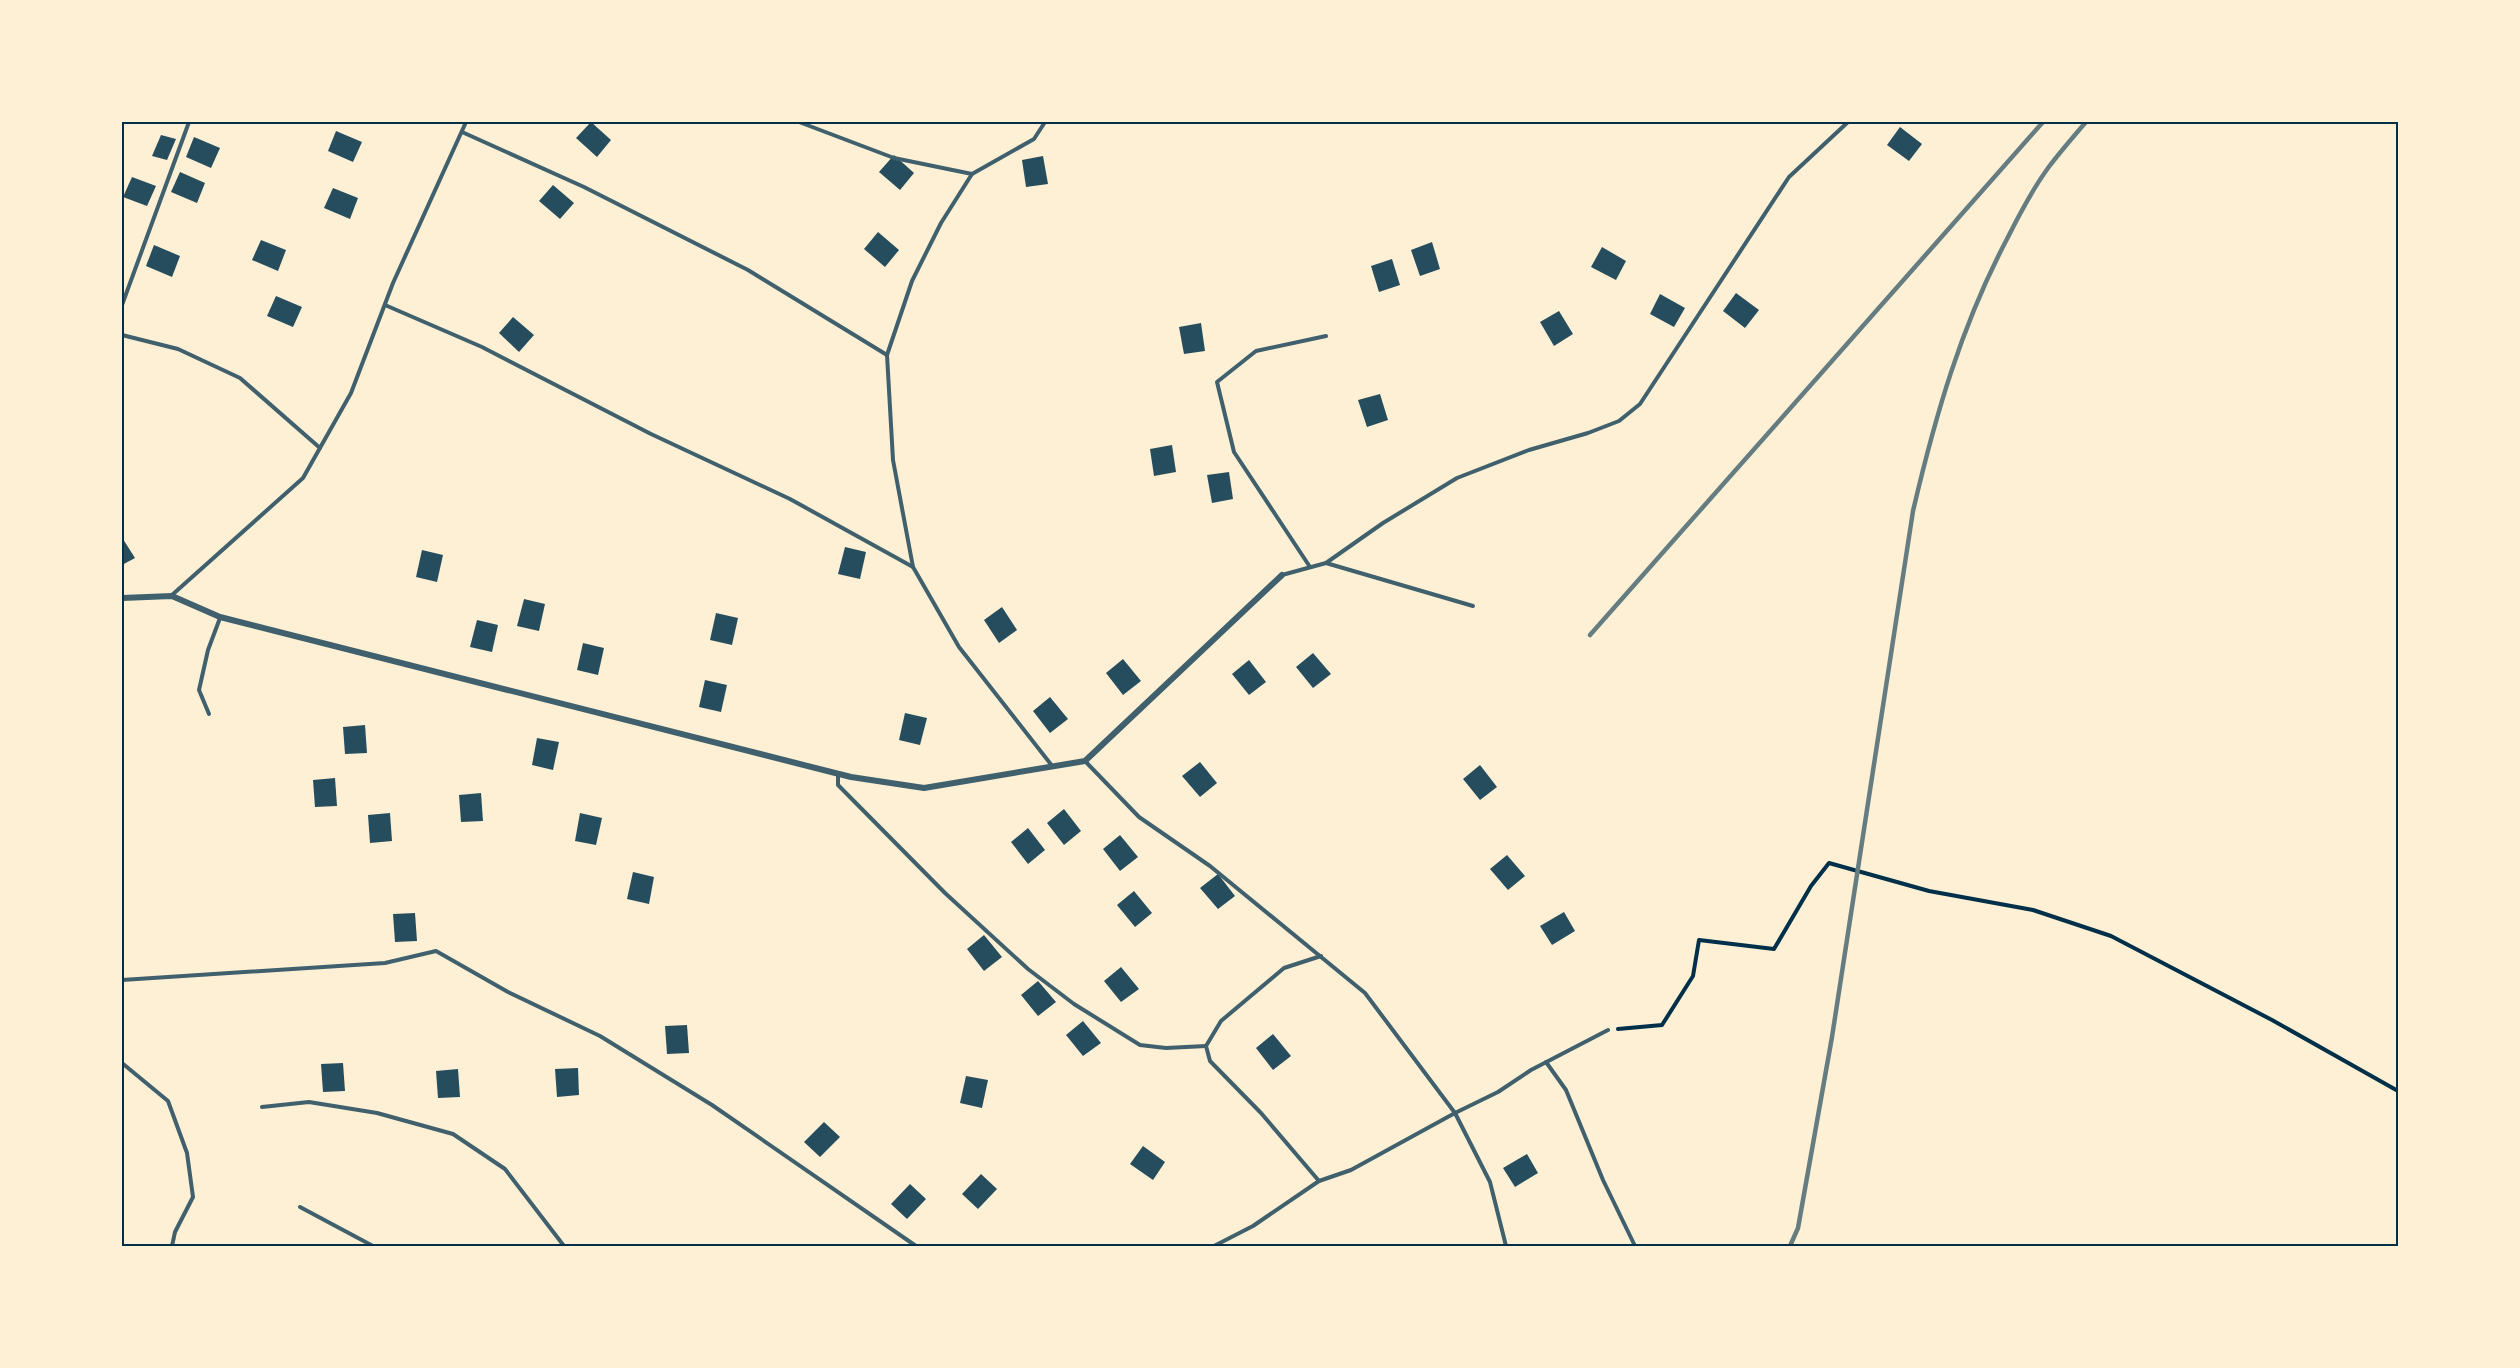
<svg xmlns="http://www.w3.org/2000/svg" width="2520" height="1368" font-family="'Roboto Condensed',sans-serif">
<rect width="100%" height="100%" fill="#fdf0d5"/>
<g fill="#264d5e">
<polygon points="591,122 611,140 597,157 576,138"/>
<polygon points="1900,127 1922,144 1909,161 1887,145"/>
<polygon points="336,131 362,142 353,162 328,151"/>
<polygon points="161,135 176,139 167,160 152,156"/>
<polygon points="194,137 220,148 211,168 186,157"/>
<polygon points="894,155 914,173 900,190 879,172"/>
<polygon points="1043,156 1048,184 1026,187 1022,160"/>
<polygon points="180,172 205,183 197,203 171,192"/>
<polygon points="132,177 156,186 147,206 123,197"/>
<polygon points="553,185 574,203 560,219 539,201"/>
<polygon points="333,188 358,198 350,219 324,208"/>
<polygon points="878,232 899,250 885,267 864,249"/>
<polygon points="261,240 286,250 278,271 252,260"/>
<polygon points="1432,242 1440,269 1420,276 1411,250"/>
<polygon points="154,245 180,256 172,277 146,266"/>
<polygon points="1602,247 1626,261 1616,280 1591,267"/>
<polygon points="1392,259 1400,285 1379,292 1371,266"/>
<polygon points="1736,293 1759,310 1745,328 1723,311"/>
<polygon points="1660,294 1685,308 1674,327 1650,314"/>
<polygon points="276,296 302,307 293,327 267,316"/>
<polygon points="1559,311 1573,334 1554,346 1540,322"/>
<polygon points="513,317 534,335 519,352 499,333"/>
<polygon points="1201,323 1205,351 1184,354 1179,327"/>
<polygon points="1380,394 1388,420 1367,427 1358,400"/>
<polygon points="1172,445 1176,472 1154,476 1150,449"/>
<polygon points="1229,472 1233,499 1212,503 1207,475"/>
<polygon points="123,539 135,558 122,565 122,540"/>
<polygon points="845,547 866,552 860,579 838,574"/>
<polygon points="422,550 443,555 437,582 416,577"/>
<polygon points="524,599 545,604 539,631 517,626"/>
<polygon points="1002,607 1017,630 999,643 984,620"/>
<polygon points="716,613 738,618 732,645 710,640"/>
<polygon points="477,620 498,625 492,652 470,647"/>
<polygon points="583,643 604,648 598,675 577,670"/>
<polygon points="1313,653 1331,674 1313,688 1296,667"/>
<polygon points="1123,659 1141,681 1123,695 1106,673"/>
<polygon points="1249,660 1266,682 1249,695 1232,674"/>
<polygon points="705,680 727,685 721,712 699,707"/>
<polygon points="1050,697 1068,719 1050,733 1033,711"/>
<polygon points="905,713 927,718 920,745 899,740"/>
<polygon points="365,725 367,753 345,754 343,727"/>
<polygon points="537,738 559,742 553,770 532,765"/>
<polygon points="1200,762 1217,783 1200,797 1182,776"/>
<polygon points="1480,765 1497,787 1480,800 1463,779"/>
<polygon points="335,778 337,806 315,807 313,780"/>
<polygon points="481,793 483,821 461,822 459,795"/>
<polygon points="1064,809 1081,831 1064,845 1047,823"/>
<polygon points="390,813 392,841 370,843 368,815"/>
<polygon points="580,813 602,818 596,845 575,841"/>
<polygon points="1028,828 1045,850 1028,864 1011,842"/>
<polygon points="1120,835 1138,857 1120,871 1103,849"/>
<polygon points="1507,855 1525,876 1508,890 1490,869"/>
<polygon points="633,872 654,877 649,904 627,899"/>
<polygon points="1218,874 1235,896 1218,909 1200,888"/>
<polygon points="1134,891 1152,913 1135,927 1117,905"/>
<polygon points="1564,912 1575,931 1552,945 1540,926"/>
<polygon points="415,913 417,941 395,942 393,914"/>
<polygon points="984,935 1002,957 984,971 967,949"/>
<polygon points="1121,967 1139,989 1121,1002 1104,981"/>
<polygon points="1038,981 1056,1002 1038,1016 1021,995"/>
<polygon points="1083,1021 1101,1043 1083,1056 1066,1035"/>
<polygon points="687,1025 689,1053 667,1054 665,1026"/>
<polygon points="1273,1034 1291,1056 1273,1070 1256,1048"/>
<polygon points="343,1063 345,1091 323,1092 321,1064"/>
<polygon points="578,1068 579,1095 557,1097 555,1069"/>
<polygon points="458,1069 460,1097 438,1098 436,1071"/>
<polygon points="966,1076 988,1080 982,1108 960,1103"/>
<polygon points="824,1122 840,1137 820,1157 804,1142"/>
<polygon points="1143,1146 1165,1162 1153,1180 1130,1164"/>
<polygon points="1527,1154 1538,1173 1515,1187 1503,1168"/>
<polygon points="981,1174 997,1189 978,1209 962,1194"/>
<polygon points="910,1184 926,1199 907,1219 891,1204"/>
</g>
<g fill="none" stroke-linecap="round" stroke-linejoin="round">
<polyline stroke="#003049" stroke-width="4" points="1618,1029 1662,1025 1693,976 1699,940 1774,949 1811,886 1829,863 1929,891 2033,910 2111,936 2272,1020 2398,1091"/>
<g stroke="#3f606c" stroke-width="4">
<polyline points="799,122 894,158 972,174 1034,139 1045,122"/>
<polyline points="462,132 584,187 748,270 887,355"/>
<polyline points="972,174 941,223 912,281 887,355 893,460 913,567 959,647 1053,767"/>
<polyline points="122,305 189,122"/>
<polyline points="385,305 482,347 651,434 790,499 913,567"/>
<polyline points="122,335 178,349 240,378 320,448"/>
<polyline points="1326,563 1383,523 1457,478 1529,450 1588,433 1619,421 1640,404 1789,177 1848,122"/>
<polyline points="1310,567 1234,452 1217,382 1256,351 1326,336"/>
<polyline points="1282,575 1326,563 1473,606"/>
<polyline points="172,595 303,478 351,393 393,283 466,122"/>
<polyline points="209,714 199,690 208,650 220,618"/>
<polyline points="1085,761 1139,817 1210,866 1365,993 1455,1113 1490,1182 1506,1246"/>
<polyline points="838,774 838,785 945,893 1028,969 1074,1004 1140,1045 1166,1048 1206,1046"/>
<polyline points="122,980 385,963 436,951 508,992 600,1036 712,1105 916,1246"/>
<polyline points="1546,1062 1566,1090 1603,1180 1635,1246"/>
<polyline points="122,1063 168,1101 187,1153 193,1197 175,1232 172,1246"/>
<polyline points="262,1107 309,1102 377,1113 453,1134 505,1169 564,1246"/>
<polyline points="1319,1181 1351,1170 1455,1113 1498,1092 1531,1070 1608,1030"/>
<polyline points="300,1207 373,1246"/>
<polyline points="1214,1246 1253,1226 1319,1181 1261,1113 1210,1061 1206,1046 1221,1021 1284,968 1321,956"/>
</g>
<polyline stroke="#3f606c" stroke-width="6" points="122,598 172,596 220,617 851,777 924,788 1085,761 1282,575"/>
<g stroke="#657d81" stroke-width="4.5">
<polyline points="1590,635 2043,122"/>
<path d="M 1790,1246 L 1798,1228 L 1832,1037 L 1913,511 C 1935,417 1961,326 2007,239 C 2019,215 2032,190 2048,168 C 2060,152 2073,137 2086,122"/>
</g>
</g>
<rect width="2520" height="1368" fill="none" stroke="#fdf0d5" stroke-width="246"/>
<rect x="123" y="123" width="2274" height="1122" fill="none" stroke="#003049" stroke-width="2"/>
</svg>
